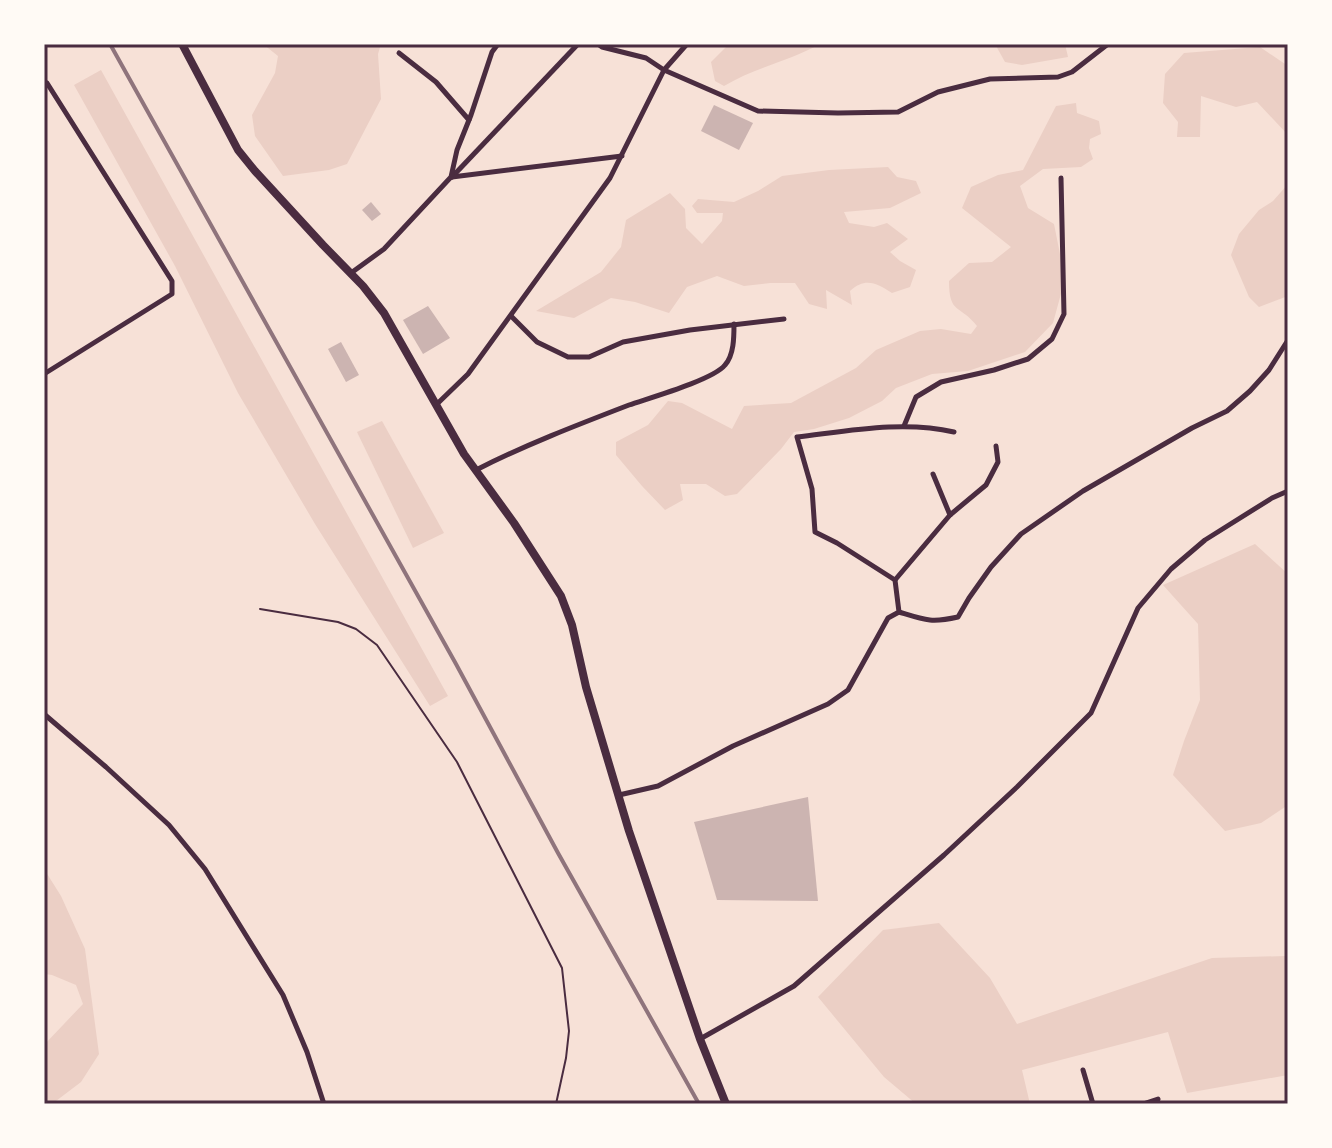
<svg xmlns="http://www.w3.org/2000/svg" width="1332" height="1148" font-family="'Work Sans',sans-serif">
<rect width="100%" height="100%" fill="#f7e1d7"/>
<g fill="#ebcfc5">
<polygon points="263,44 381,44 378,54 381,99 347,164 329,170 283,176 255,136 252,115 275,73 278,56"/>
<path d="M 729,44 L 820,44 C 789,61 754,68 724,86 L 715,81 L 711,62 Z"/>
<polygon points="995,44 1065,44 1068,57 1022,65 1005,62"/>
<polygon points="1260,47 1288,66 1288,135 1257,102 1236,107 1201,96 1200,137 1177,137 1178,122 1163,103 1165,74 1184,53"/>
<polygon points="101,70 448,696 430,706 315,524 238,393 175,266 74,85"/>
<path d="M 1076,103 L 1077,113 L 1099,121 L 1101,134 L 1090,139 L 1089,148 L 1093,159 L 1081,167 L 1043,169 L 1020,186 L 1028,208 L 1054,224 L 1065,279 L 1053,323 L 1025,352 L 968,371 L 932,374 L 896,388 L 882,401 L 849,418 L 814,429 L 794,432 L 781,449 L 737,494 L 725,496 L 706,484 L 680,484 L 683,500 L 665,510 L 642,486 L 616,455 L 616,442 L 648,425 L 668,401 L 682,403 L 732,429 L 744,406 L 791,403 L 856,368 L 876,350 L 920,331 L 941,329 L 971,334 L 977,326 C 960,304 949,315 949,281 L 969,263 L 992,262 L 1011,247 L 962,208 L 971,187 L 998,175 L 1023,170 L 1056,106 Z"/>
<path d="M 888,167 L 897,177 L 916,181 L 921,193 L 890,208 L 844,212 L 849,223 L 874,227 L 887,223 L 908,239 L 890,252 L 900,261 L 916,270 L 910,287 L 892,293 C 877,283 865,277 850,291 L 852,305 L 826,290 L 827,309 L 809,304 L 795,283 L 770,283 L 744,286 L 717,276 L 687,287 L 669,313 L 635,302 L 611,298 L 574,318 L 536,311 L 601,272 L 621,247 L 626,220 L 670,193 L 685,209 L 686,228 L 702,244 L 722,221 L 723,213 L 697,213 L 692,206 L 698,199 L 734,202 L 758,191 L 782,176 L 829,170 Z"/>
<polygon points="1288,184 1288,296 1259,307 1249,297 1231,255 1239,234 1259,210 1273,201"/>
<polygon points="382,421 444,533 413,548 357,432"/>
<polygon points="1255,544 1288,574 1288,805 1261,823 1225,831 1173,775 1184,741 1200,700 1198,624 1163,585"/>
<polygon points="44,869 61,896 85,949 99,1054 81,1082 52,1104 44,1104 44,1045 83,1004 76,985 52,975 44,974"/>
<polygon points="939,923 990,978 1017,1024 1212,958 1285,956 1288,951 1288,1075 1187,1093 1168,1032 1022,1070 1030,1104 916,1104 884,1077 818,997 883,930"/>
</g>
<g fill="#ccb4b1">
<polygon points="714,105 753,123 739,150 701,131"/>
<polygon points="371,202 381,214 372,221 362,210"/>
<polygon points="428,306 450,338 423,354 403,320"/>
<polygon points="341,342 359,375 346,382 328,349"/>
<polygon points="808,797 818,901 717,900 694,822"/>
</g>
<g fill="none" stroke-linecap="round" stroke-linejoin="round">
<polyline stroke="#4a2c40" stroke-width="2" points="260,609 338,622 356,629 377,645 457,762 562,968 569,1031 566,1058 556,1104"/>
<g stroke="#4a2c40" stroke-width="5">
<polyline points="598,44 602,47 646,58 664,70 687,44"/>
<polyline points="399,53 436,82 469,120"/>
<polyline points="44,87 47,83 172,281 172,294 44,374"/>
<polyline points="452,177 578,44"/>
<polyline points="452,177 622,156"/>
<polyline points="351,273 384,249 451,177 457,150 471,115 492,52 498,44"/>
<polyline points="511,316 537,342 568,357 589,357 623,342 690,330 784,319"/>
<polyline points="437,404 468,374 610,178 664,70 758,111 838,113 898,112 938,92 990,79 1058,77 1072,72 1108,44"/>
<polyline points="904,426 916,397 941,382 994,370 1028,359 1052,339 1064,314 1061,178"/>
<path d="M 476,470 C 525,445 577,425 629,405 C 649,398 713,380 725,365 C 734,355 734,337 734,324"/>
<polyline points="933,474 950,515"/>
<polyline points="895,580 950,515 986,485 998,462 996,446"/>
<path d="M 899,612 C 925,620 931,623 958,617 L 969,598 L 991,567 L 1021,534 L 1083,491 L 1192,428 L 1227,411 L 1250,391 L 1269,370 L 1288,340"/>
<polyline points="44,665 44,670"/>
<polyline points="44,714 106,767 169,825 205,869 283,995 307,1052 324,1104"/>
<path d="M 619,795 L 658,786 L 733,746 L 828,704 L 848,690 L 888,618 L 899,612 L 895,580 L 837,543 L 815,532 L 812,489 L 797,437 C 848,431 903,420 954,432"/>
<polyline points="700,1039 794,986 944,855 1017,787 1091,713 1138,608 1171,569 1205,540 1272,498 1288,491"/>
<polyline points="1083,1070 1093,1104"/>
<polyline points="1143,1104 1158,1099"/>
</g>
<polyline stroke="#4a2c40" stroke-width="8" points="182,44 238,150 255,171 323,245 363,286 384,313 464,454 514,523 561,596 572,625 586,687 629,831 700,1039 726,1104"/>
<polyline stroke="#8f747c" stroke-width="4" points="110,44 456,664 558,853 699,1104"/>
</g>
<rect width="1332" height="1148" fill="none" stroke="#fffaf5" stroke-width="92"/>
<rect x="46" y="46" width="1240" height="1056" fill="none" stroke="#4a2c40" stroke-width="3"/>
</svg>
